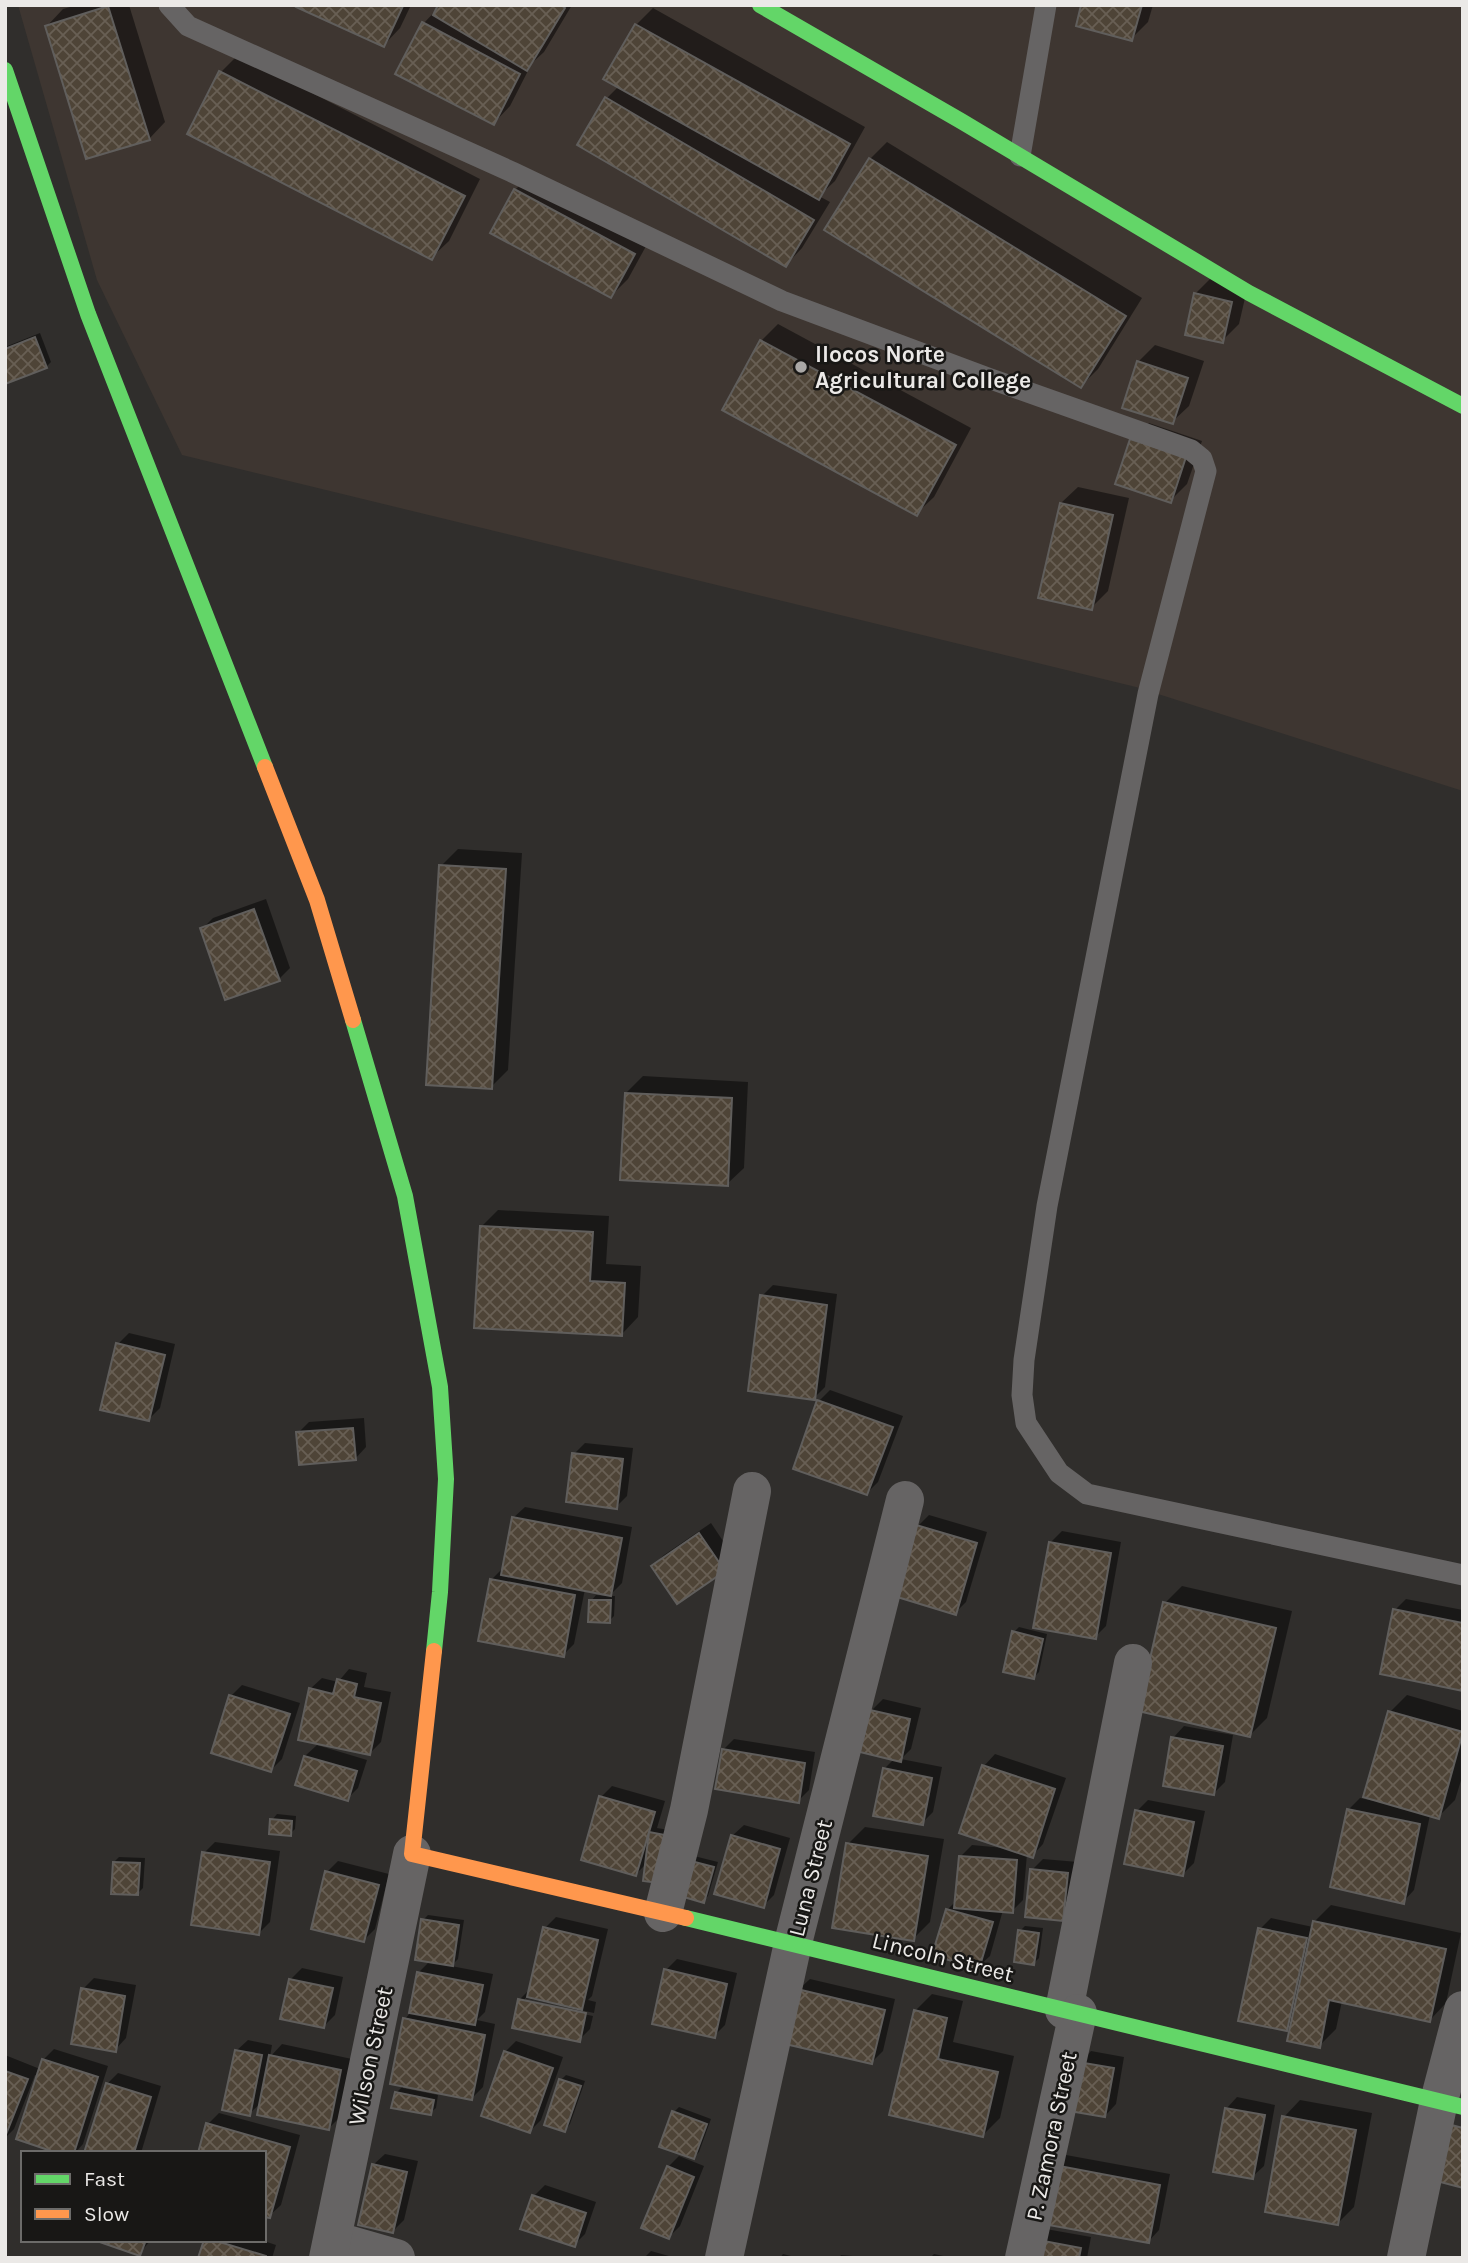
<svg xmlns="http://www.w3.org/2000/svg" width="1468" height="2263" font-family="Karla,sans-serif">
<defs>
<pattern id="building-cross-hatch" width="8" height="8" patternUnits="userSpaceOnUse" patternTransform="scale(1.75)"><rect width="8" height="8" fill="#4e4437"/><path d="M0 0l8 8M0 8l8-8" fill="none" stroke="#685f54"/></pattern>
</defs>
<rect width="100%" height="100%" fill="#302e2c"/>
<polygon fill="#3e3631" points="18,5 1463,5 1463,791 1136,687 182,455 97,280"/>
<g fill="#0007">
<polygon points="77,5 129,5 165,122 149,139 47,26 63,9"/>
<polygon points="299,5 411,5 400,28 384,45"/>
<polygon points="441,5 572,5 544,52 532,63 510,106 494,123 423,24"/>
<polygon points="1083,5 1153,5 1148,22 1131,39"/>
<polygon points="653,8 865,127 835,181 819,196 830,202 802,248 786,265 606,99 619,86 636,25"/>
<polygon points="238,55 480,179 449,241 432,257 221,72"/>
<polygon points="887,142 1142,298 1098,369 1081,386 826,229 870,159"/>
<polygon points="532,173 651,237 628,279 611,296 515,190"/>
<polygon points="1212,277 1248,285 1239,324 1222,341 1195,294"/>
<polygon points="778,324 971,428 934,497 917,513 761,341"/>
<polygon points="40,333 51,362 46,367 5,383 5,347"/>
<polygon points="1155,345 1204,361 1189,406 1172,422 1138,362"/>
<polygon points="1149,423 1202,441 1187,484 1170,501 1132,440"/>
<polygon points="1078,487 1129,498 1108,591 1091,608 1061,503"/>
<polygon points="458,849 522,853 508,1070 491,1087 441,866"/>
<polygon points="266,899 290,968 279,979 202,929 213,918"/>
<polygon points="643,1076 748,1082 744,1168 727,1184 626,1093"/>
<polygon points="498,1210 609,1216 606,1264 641,1266 638,1317 622,1334 481,1227"/>
<polygon points="773,1285 837,1294 825,1387 814,1398 762,1296"/>
<polygon points="129,1333 175,1344 160,1408 148,1420 118,1344"/>
<polygon points="830,1390 903,1416 878,1482 867,1493 819,1401"/>
<polygon points="364,1418 366,1447 355,1459 298,1433 309,1422"/>
<polygon points="585,1443 633,1448 627,1496 616,1507 574,1454"/>
<polygon points="525,1507 632,1527 622,1583 609,1596 615,1596 614,1616 609,1621 591,1601 596,1595 608,1596 608,1594 585,1589 574,1644 563,1655 491,1580 502,1569 513,1518"/>
<polygon points="929,1515 987,1532 966,1602 955,1613 918,1526"/>
<polygon points="711,1523 735,1559 724,1570 653,1566 664,1555"/>
<polygon points="1062,1531 1121,1542 1106,1626 1095,1637 1050,1543"/>
<polygon points="1182,1586 1292,1611 1267,1718 1250,1735 1165,1603"/>
<polygon points="1406,1599 1463,1610 1463,1689 1395,1610"/>
<polygon points="1019,1627 1047,1634 1039,1672 1034,1677 1014,1632"/>
<polygon points="349,1669 367,1673 364,1687 391,1692 381,1742 370,1753 310,1689 322,1678 338,1682"/>
<polygon points="242,1685 300,1703 282,1759 271,1770 231,1696"/>
<polygon points="1407,1695 1463,1711 1463,1774 1455,1800 1438,1817 1430,1815 1414,1890 1403,1902 1349,1809 1360,1798 1374,1801 1390,1712"/>
<polygon points="883,1699 921,1708 911,1749 901,1759 942,1767 933,1812 922,1823 884,1769 894,1759 871,1711"/>
<polygon points="1184,1726 1233,1735 1225,1782 1214,1793 1173,1738"/>
<polygon points="734,1739 815,1752 809,1790 798,1801 723,1750"/>
<polygon points="317,1745 367,1760 358,1788 347,1799 305,1756"/>
<polygon points="995,1754 1066,1778 1043,1844 1032,1856 1027,1854 1023,1900 1012,1911 1003,1910 990,1956 978,1967 947,1910 957,1900 960,1857 972,1845 1004,1848 984,1766"/>
<polygon points="612,1786 665,1801 657,1828 669,1830 647,1863 636,1874 601,1797"/>
<polygon points="1148,1800 1205,1811 1194,1863 1183,1874 1137,1811"/>
<polygon points="277,1814 296,1816 295,1829 290,1834 272,1820"/>
<polygon points="744,1825 790,1838 774,1895 763,1906 732,1836"/>
<polygon points="865,1827 944,1839 930,1922 913,1939 848,1844"/>
<polygon points="215,1842 280,1851 270,1922 259,1933 204,1853"/>
<polygon points="694,1856 718,1862 708,1896 703,1901"/>
<polygon points="119,1857 145,1858 143,1888 138,1893 114,1862"/>
<polygon points="1043,1859 1078,1862 1062,1919 1032,1870"/>
<polygon points="338,1861 389,1874 375,1929 364,1940 327,1872"/>
<polygon points="1331,1905 1461,1933 1446,2003 1430,2020 1342,2001 1336,2029 1319,2046 1293,2023 1286,2029 1260,1929 1271,1918 1313,1927 1314,1922"/>
<polygon points="428,1915 464,1920 458,1959 451,1966 493,1974 485,2012 477,2020 495,2024 483,2087 472,2098 405,2019 410,2013 418,1973 430,1961 423,1920"/>
<polygon points="556,1917 608,1929 592,1996 588,2000 596,2002 594,2013 525,1998 525,2002 593,2016 590,2029 579,2040 520,1999 530,1989 545,1928"/>
<polygon points="1025,1926 1043,1928 1039,1958 1034,1963 1020,1931"/>
<polygon points="677,1959 737,1973 725,2025 714,2036 666,1970"/>
<polygon points="302,1968 343,1977 335,2015 324,2026 291,1979"/>
<polygon points="94,1978 136,1985 126,2038 115,2050 83,1989"/>
<polygon points="810,1979 895,1999 883,2051 872,2062 798,1990"/>
<polygon points="932,1994 963,2001 953,2042 1014,2056 1000,2118 983,2135 892,2114 915,2011"/>
<polygon points="248,2040 272,2045 270,2057 282,2044 352,2059 340,2117 329,2128 262,2102 249,2114 236,2051"/>
<polygon points="516,2041 563,2057 541,2120 530,2131 505,2052"/>
<polygon points="54,2049 108,2066 83,2144 75,2153 63,2153 38,2076 35,2075 14,2129 5,2138 5,2055 40,2069 43,2060"/>
<polygon points="1091,2051 1124,2057 1116,2104 1105,2116 1080,2063"/>
<polygon points="118,2073 161,2086 141,2153 86,2153 107,2084"/>
<polygon points="566,2075 585,2081 570,2124 565,2130 561,2080"/>
<polygon points="403,2086 403,2088 438,2095 436,2108 430,2113 396,2093"/>
<polygon points="1237,2097 1275,2105 1264,2166 1252,2177 1226,2109"/>
<polygon points="1300,2100 1372,2113 1354,2207 1338,2223 1284,2117"/>
<polygon points="679,2107 711,2119 699,2152 694,2157 674,2112"/>
<polygon points="219,2113 300,2135 281,2205 269,2216 264,2153 208,2124"/>
<polygon points="385,2154 418,2161 404,2220 393,2231 373,2165"/>
<polygon points="1066,2155 1170,2174 1159,2230 1148,2242 1055,2166"/>
<polygon points="679,2156 704,2166 680,2226 669,2237 668,2167"/>
<polygon points="545,2185 596,2202 585,2234 574,2245 534,2196"/>
<polygon points="1046,2229 1091,2237 1087,2258 1032,2258"/>
<polygon points="99,2240 151,2240 139,2254"/>
<polygon points="206,2240 261,2240 276,2245 272,2258 200,2258"/>
<polygon points="651,2251 676,2258 644,2258"/>
<polygon points="783,2254 799,2258 780,2258"/>
<polygon points="934,2254 953,2258 930,2258"/>
<polygon points="841,2255 853,2256 852,2258 839,2258"/>
</g>
<g fill="url(#building-cross-hatch)" stroke="#605e5c" stroke-width="2">
<polygon points="297,5 402,5 403,6 384,47 296,7"/>
<polygon points="438,5 561,5 565,8 527,71 433,15"/>
<polygon points="1081,5 1142,5 1132,41 1076,26"/>
<polygon points="108,6 150,140 86,159 45,26"/>
<polygon points="422,22 520,74 494,125 395,74"/>
<polygon points="635,24 850,144 819,200 603,79"/>
<polygon points="219,71 465,196 432,260 187,134"/>
<polygon points="605,97 814,220 786,267 577,145"/>
<polygon points="869,158 1126,316 1081,388 824,230"/>
<polygon points="514,189 635,254 611,298 490,233"/>
<polygon points="1194,293 1232,302 1223,343 1185,335"/>
<polygon points="35,337 47,368 5,384 5,349"/>
<polygon points="760,340 956,445 917,516 722,410"/>
<polygon points="1137,361 1188,378 1173,424 1122,408"/>
<polygon points="1130,439 1186,457 1171,503 1115,484"/>
<polygon points="1060,503 1113,515 1092,610 1038,598"/>
<polygon points="439,865 506,869 492,1089 426,1085"/>
<polygon points="254,909 280,981 225,1000 200,928"/>
<polygon points="625,1093 732,1098 728,1186 620,1180"/>
<polygon points="480,1226 593,1232 590,1281 625,1283 622,1336 474,1328"/>
<polygon points="760,1295 827,1305 815,1400 748,1391"/>
<polygon points="116,1343 165,1355 149,1421 100,1410"/>
<polygon points="817,1400 893,1427 867,1495 793,1469"/>
<polygon points="353,1428 356,1460 299,1465 296,1432"/>
<polygon points="572,1453 623,1459 617,1509 566,1502"/>
<polygon points="512,1517 622,1538 611,1596 501,1575"/>
<polygon points="916,1525 977,1543 956,1615 894,1596"/>
<polygon points="699,1533 725,1571 677,1604 651,1566"/>
<polygon points="1049,1542 1111,1553 1096,1639 1033,1628"/>
<polygon points="490,1579 575,1595 564,1657 478,1641"/>
<polygon points="589,1600 611,1600 610,1623 588,1622"/>
<polygon points="1163,1602 1276,1628 1250,1737 1138,1711"/>
<polygon points="1393,1609 1463,1623 1463,1691 1380,1674"/>
<polygon points="1012,1631 1043,1639 1034,1679 1003,1672"/>
<polygon points="337,1679 357,1684 354,1697 381,1703 370,1755 298,1740 309,1688 333,1694"/>
<polygon points="229,1695 290,1714 271,1772 211,1753"/>
<polygon points="870,1710 910,1719 901,1762 860,1752"/>
<polygon points="1388,1711 1463,1732 1439,1819 1363,1797"/>
<polygon points="1171,1737 1223,1746 1214,1795 1163,1786"/>
<polygon points="722,1749 805,1763 799,1803 715,1789"/>
<polygon points="304,1756 357,1771 348,1801 295,1785"/>
<polygon points="982,1765 1055,1789 1033,1858 959,1833"/>
<polygon points="883,1768 932,1778 923,1825 873,1816"/>
<polygon points="599,1796 655,1812 636,1876 581,1860"/>
<polygon points="1347,1809 1420,1824 1404,1904 1330,1887"/>
<polygon points="1135,1810 1194,1822 1183,1876 1124,1864"/>
<polygon points="270,1819 292,1821 291,1836 269,1834"/>
<polygon points="649,1832 665,1835 658,1883 643,1881"/>
<polygon points="731,1835 780,1849 764,1908 714,1894"/>
<polygon points="846,1843 928,1856 914,1941 832,1928"/>
<polygon points="202,1852 270,1862 259,1935 191,1925"/>
<polygon points="959,1856 1017,1860 1013,1913 954,1908"/>
<polygon points="687,1860 714,1867 704,1903 677,1895"/>
<polygon points="113,1862 140,1863 138,1895 111,1894"/>
<polygon points="1030,1869 1068,1873 1063,1921 1025,1917"/>
<polygon points="325,1871 379,1885 364,1942 311,1929"/>
<polygon points="946,1909 993,1922 979,1969 932,1955"/>
<polygon points="421,1919 459,1925 453,1966 415,1960"/>
<polygon points="1313,1921 1446,1949 1430,2022 1329,2000 1320,2048 1287,2041"/>
<polygon points="543,1927 598,1940 582,2010 527,1997"/>
<polygon points="1258,1928 1307,1938 1287,2031 1238,2021"/>
<polygon points="1018,1930 1039,1933 1034,1965 1014,1962"/>
<polygon points="664,1969 727,1984 715,2038 652,2024"/>
<polygon points="417,1972 483,1985 475,2025 409,2013"/>
<polygon points="289,1979 333,1988 324,2028 280,2019"/>
<polygon points="81,1988 125,1996 116,2052 71,2044"/>
<polygon points="797,1989 885,2010 872,2064 785,2044"/>
<polygon points="518,1999 586,2013 580,2042 512,2028"/>
<polygon points="914,2010 947,2018 938,2059 998,2072 983,2137 889,2115"/>
<polygon points="403,2018 485,2035 472,2100 390,2084"/>
<polygon points="235,2050 262,2055 250,2116 222,2110"/>
<polygon points="504,2051 553,2068 530,2133 481,2116"/>
<polygon points="269,2055 341,2070 329,2130 257,2115"/>
<polygon points="42,2059 98,2077 74,2153 57,2153 16,2139"/>
<polygon points="1078,2062 1114,2068 1105,2117 1069,2111"/>
<polygon points="5,2071 28,2079 5,2137"/>
<polygon points="559,2079 581,2086 565,2132 544,2125"/>
<polygon points="106,2083 151,2097 134,2153 84,2153"/>
<polygon points="395,2092 434,2100 431,2115 391,2108"/>
<polygon points="1225,2108 1265,2115 1253,2179 1213,2172"/>
<polygon points="672,2111 707,2124 694,2159 659,2147"/>
<polygon points="1282,2116 1356,2130 1338,2225 1265,2212"/>
<polygon points="206,2123 290,2147 270,2218 264,2217 264,2153 198,2153"/>
<polygon points="1444,2123 1463,2128 1463,2188 1429,2179"/>
<polygon points="372,2164 407,2172 393,2233 358,2225"/>
<polygon points="1054,2165 1160,2185 1149,2243 1043,2224"/>
<polygon points="667,2166 694,2177 669,2239 641,2228"/>
<polygon points="532,2195 586,2213 575,2247 520,2229"/>
<polygon points="1033,2239 1081,2248 1079,2258 1030,2258"/>
<polygon points="94,2240 146,2240 140,2256"/>
<polygon points="204,2240 213,2240 266,2256 266,2258 198,2258"/>
</g>
<g fill="none" stroke-linecap="round" stroke-linejoin="round">
<g stroke="#666464" stroke-width="21">
<polyline points="169,5 188,26 512,172 782,301 988,378 1191,450 1202,459 1206,471 1148,694 1047,1206 1024,1360 1022,1395 1026,1423 1059,1473 1087,1494 1463,1575"/>
<polyline points="1020,156 1046,5"/>
</g>
<g stroke="#666464" stroke-width="38">
<polyline points="663,1913 689,1810 752,1491"/>
<polyline points="1064,2010 1133,1663"/>
<polyline points="333,2240 396,2258"/>
<polyline points="328,2258 412,1854"/>
<polyline points="724,2258 793,1943 905,1500"/>
<polyline points="1024,2258 1078,2013"/>
<polyline points="1406,2258 1439,2101 1463,2010"/>
</g>
<g stroke="#63d668" stroke-width="16">
<polyline points="760,5 961,121 1249,293 1463,406"/>
<polyline points="5,70 88,314 265,767"/>
<polyline points="353,1020 405,1196 440,1387 446,1479 440,1592 434,1651"/>
<polyline points="686,1918 1463,2107"/>
</g>
<g stroke="#ff974d" stroke-width="16">
<polyline points="265,767 317,900 353,1020"/>
<polyline points="434,1651 412,1854 686,1918"/>
</g>
</g>
<circle fill="#aaa8a6" stroke="#181715" stroke-width="2.5" cx="801" cy="367" r="7"/>
<g text-anchor="middle" stroke-width="5" stroke-linejoin="round" paint-order="stroke">
<g font-size="23" font-weight="bold" fill="#ebe9e7" stroke="#181715" text-anchor="start">
<text x="815" y="362">Ilocos Norte<tspan x="815" dy="26">Agricultural College</tspan></text>
</g>
<g font-size="23" fill="#ebe9e7" stroke="#181715">
<text transform="translate(810 1878) rotate(-76)" y="8">Luna Street</text>
<text transform="translate(943 1957) rotate(14)" y="8">Lincoln Street</text>
<text transform="translate(370 2056) rotate(-78)" y="8">Wilson Street</text>
<text transform="translate(1051 2136) rotate(-78)" y="8">P. Zamora Street</text>
</g>
</g>
<rect width="1468" height="2263" fill="none" stroke="#ebe9e7" stroke-width="14"/>
<rect x="21" y="2151" width="245" height="91" fill="#181715" stroke="#6c6b69" stroke-width="2"/>
<rect x="35" y="2174" width="35" height="10" fill="#63d668" stroke="#6c6b69" stroke-width="2"/>
<text x="84" y="2186" font-size="21" fill="#ebe9e7">Fast</text>
<rect x="35" y="2209" width="35" height="10" fill="#ff974d" stroke="#6c6b69" stroke-width="2"/>
<text x="84" y="2221" font-size="21" fill="#ebe9e7">Slow</text>
</svg>
